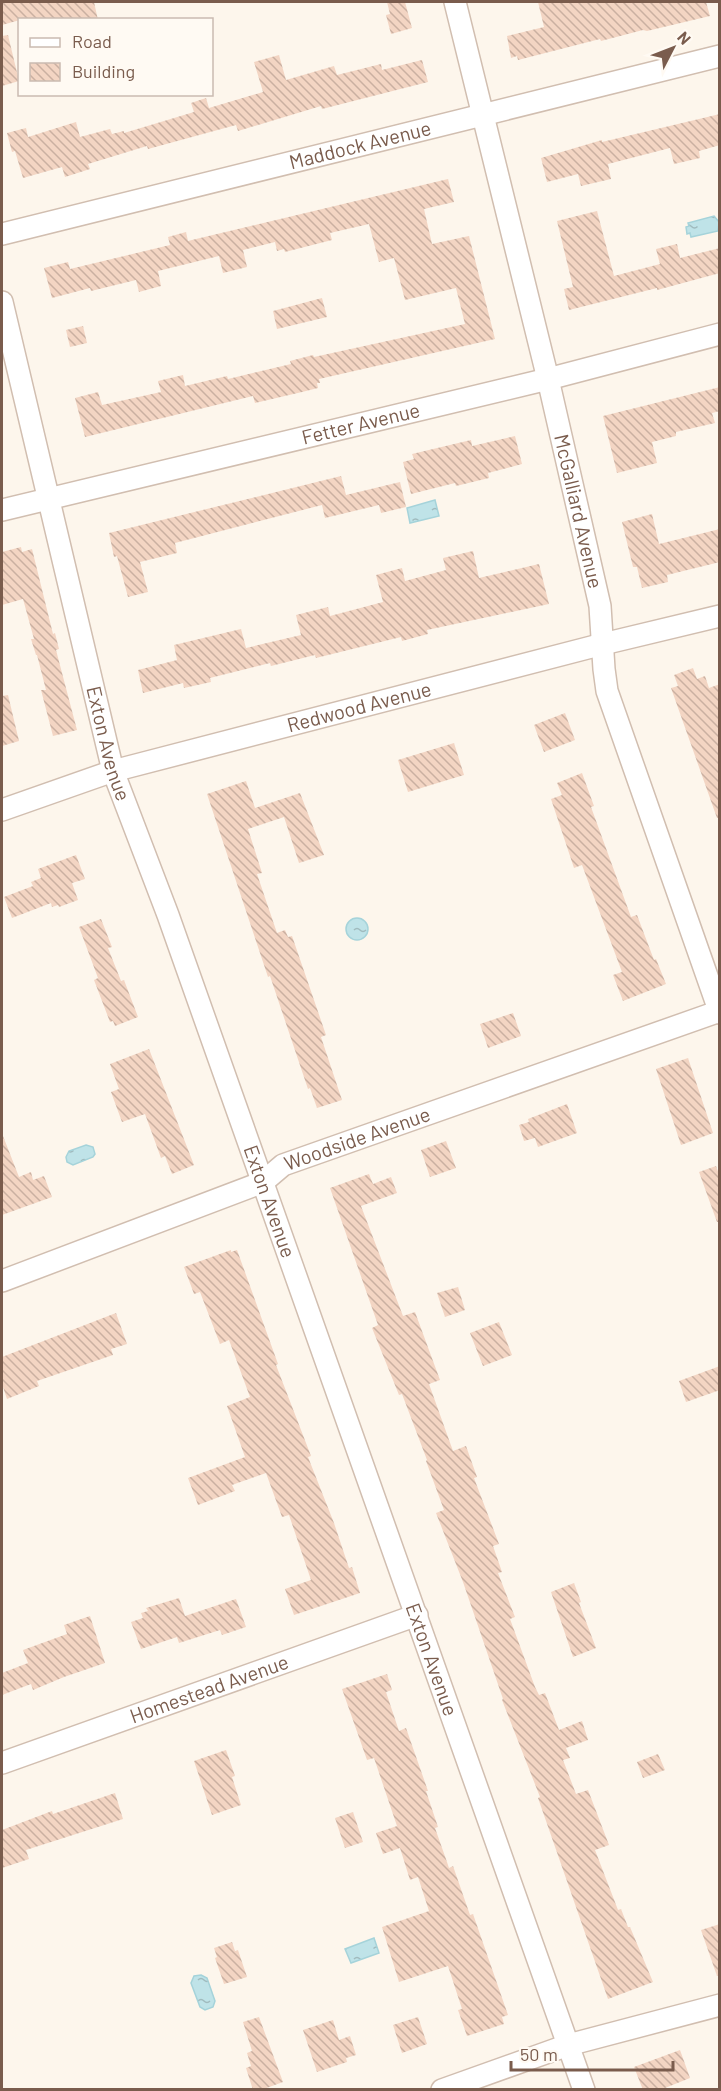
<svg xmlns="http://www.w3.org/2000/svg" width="721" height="2091" font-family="Barlow,sans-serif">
<defs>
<pattern id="water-ripples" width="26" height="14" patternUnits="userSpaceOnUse" patternTransform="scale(1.5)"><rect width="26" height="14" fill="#bfe3e8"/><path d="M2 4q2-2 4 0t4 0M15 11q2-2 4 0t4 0" fill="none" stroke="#a0bbbe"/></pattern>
<pattern id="building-back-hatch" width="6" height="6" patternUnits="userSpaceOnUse" patternTransform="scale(1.5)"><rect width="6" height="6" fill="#f3d5c3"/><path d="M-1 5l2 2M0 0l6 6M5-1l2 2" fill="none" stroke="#cab0a1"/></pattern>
</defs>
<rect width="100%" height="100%" fill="#fdf6ec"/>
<g fill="url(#water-ripples)" stroke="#a5d3da" stroke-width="1.5">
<polygon points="714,216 719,222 718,231 691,237 690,233 687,234 686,227 689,226 688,223"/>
<polygon points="435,500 439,516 410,523 407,508"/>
<circle cx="357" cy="929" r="11"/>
<polygon points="86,1145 93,1147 95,1154 93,1157 73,1165 67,1162 66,1157 69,1151"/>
<polygon points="374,1938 379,1953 351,1963 345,1949"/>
<polygon points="201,1975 207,1978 215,2001 213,2007 205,2010 200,2007 191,1983 194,1976"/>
</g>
<g fill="url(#building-back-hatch)">
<polygon points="2,2 94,2 98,20 20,20 2,25"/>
<polygon points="387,2 405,2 412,28 391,34 386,15 390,14"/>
<polygon points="538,2 706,2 710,16 647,31 643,30 601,41 600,39 518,60 517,56 511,58 507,36 544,27"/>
<polygon points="8,35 19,81 2,86 2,36"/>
<polygon points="279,55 286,80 334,66 337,75 381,64 382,70 422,60 428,82 322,109 321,106 238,131 236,125 148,149 147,146 88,164 90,169 65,177 62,167 23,178 15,151 12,152 7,133 26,128 28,137 76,122 80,137 110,129 112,134 124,131 124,133 194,112 191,103 206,98 209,108 263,92 254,62"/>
<polygon points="720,114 720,145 699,151 700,158 674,164 670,148 608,164 611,179 581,186 578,174 547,182 541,158 602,140 602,142"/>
<polygon points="448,179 454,202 424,209 432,244 469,236 495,339 319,379 320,383 317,383 318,388 302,392 255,403 253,396 85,437 75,398 98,392 102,405 161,392 158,381 183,375 185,386 227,376 228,379 291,364 290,361 313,355 314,357 465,324 456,288 405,300 394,258 379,262 369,224 330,233 332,240 285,252 284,249 277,251 275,242 243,250 247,267 223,273 219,256 158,271 161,286 139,292 136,280 91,291 90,288 52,298 44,268 68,262 70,269 170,245 168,237 186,232 188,241 196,239"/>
<polygon points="597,211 614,276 660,264 656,249 677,244 680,258 720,248 720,273 657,290 657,288 569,310 564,289 573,287 557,221"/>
<polygon points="322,298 327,317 277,329 273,311"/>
<polygon points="83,326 87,343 70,347 66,330"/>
<polygon points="720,387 720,411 712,413 715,423 676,432 676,436 652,442 657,463 617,473 603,416"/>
<polygon points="515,436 522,464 488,473 489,478 456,486 455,483 411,494 403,462 414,459 412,454 471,440 472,446"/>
<polygon points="341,476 346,495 400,482 406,507 381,513 379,505 325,518 322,505 175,543 177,553 140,562 148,592 128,597 117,556 114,557 109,533"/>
<polygon points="652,514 659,544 720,529 720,562 667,575 668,582 642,588 637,567 633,567 622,522"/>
<polygon points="21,547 22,552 32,549 53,634 55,633 59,649 56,650 77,730 53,736 41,690 46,690 37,655 36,655 31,639 34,639 23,599 2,605 2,552"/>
<polygon points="473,551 479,578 539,564 549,604 427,630 428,634 402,641 401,637 316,658 315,655 271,666 270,663 210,678 211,682 184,688 183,683 143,693 138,670 177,660 174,645 241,629 246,648 301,635 296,615 328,607 330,616 383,602 376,575 402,568 405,581 446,570 443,558"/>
<polygon points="693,668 697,679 705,676 709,688 720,684 720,818 717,818 671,688 678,686 674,675"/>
<polygon points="8,695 19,741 2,746 2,696"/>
<polygon points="565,713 575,740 544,752 534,725"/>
<polygon points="454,743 464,775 408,792 398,760"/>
<polygon points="582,773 594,806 591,807 631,917 637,915 654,960 656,959 666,984 623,1001 613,975 622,972 582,865 574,868 551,799 562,795 557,783"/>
<polygon points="246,781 255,808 300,793 324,855 299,863 284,817 248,829 262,873 257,874 277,933 285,930 288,937 292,936 326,1035 321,1037 342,1100 317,1108 310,1088 308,1089 270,976 268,977 207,794"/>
<polygon points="76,855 85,879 72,883 78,900 59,907 58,905 52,907 51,903 12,918 4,897 33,886 31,882 41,878 38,869"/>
<polygon points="101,919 112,947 108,948 121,981 124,980 138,1017 115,1026 113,1021 110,1022 94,980 98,978 79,927"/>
<polygon points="513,1013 521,1036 488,1048 480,1024"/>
<polygon points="149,1049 194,1165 172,1174 165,1156 161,1158 145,1114 122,1122 111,1092 119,1089 110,1064"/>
<polygon points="688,1058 713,1133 681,1145 656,1069"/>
<polygon points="567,1104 577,1133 538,1147 535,1138 524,1141 519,1125 529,1122 528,1119"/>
<polygon points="2,1136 3,1136 19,1177 31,1172 33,1180 44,1176 52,1197 2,1215"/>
<polygon points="446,1141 456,1168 430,1177 421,1150"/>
<polygon points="716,1166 720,1177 720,1222 717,1222 699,1172"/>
<polygon points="369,1174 373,1184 391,1177 397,1193 361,1206 403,1316 415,1312 440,1380 429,1384 453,1451 466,1446 477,1477 474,1478 499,1544 493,1546 502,1572 498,1573 515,1617 510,1619 535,1687 539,1695 545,1693 559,1730 582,1721 588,1740 566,1748 570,1758 563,1760 576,1794 588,1790 609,1845 595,1850 618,1910 621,1909 628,1927 630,1927 653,1982 608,1999 538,1798 540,1797 502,1700 503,1699 463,1582 436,1513 444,1510 426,1461 427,1460 402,1394 399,1395 372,1328 378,1325 330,1188"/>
<polygon points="231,1250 231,1252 237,1250 278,1364 276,1365 311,1456 308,1457 334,1523 349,1568 352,1567 360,1593 294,1615 285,1589 311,1580 289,1515 282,1517 266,1473 232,1485 235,1491 198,1505 188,1478 245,1457 227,1406 250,1397 229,1340 220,1344 200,1292 194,1294 184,1267"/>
<polygon points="458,1287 465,1310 445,1317 437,1293"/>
<polygon points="116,1313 127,1344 111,1349 113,1355 37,1381 39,1386 7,1399 2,1384 2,1357"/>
<polygon points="499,1322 512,1355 483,1366 470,1333"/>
<polygon points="720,1366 720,1390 686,1402 679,1381"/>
<polygon points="574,1583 581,1602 579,1603 596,1648 573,1657 551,1592"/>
<polygon points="179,1598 185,1616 236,1599 246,1627 222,1635 220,1630 179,1643 177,1637 141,1649 131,1622 143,1618 141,1613 148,1611 146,1608"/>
<polygon points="90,1616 105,1663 64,1677 33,1690 31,1684 2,1695 2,1673 28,1663 23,1650 67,1634 64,1625"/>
<polygon points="387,1674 392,1690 386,1692 399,1731 406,1728 428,1791 426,1791 438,1827 435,1828 447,1862 449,1868 453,1866 470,1915 473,1914 508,2015 502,2017 504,2024 467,2036 458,2010 462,2009 448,1966 399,1982 382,1927 429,1911 418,1877 410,1880 400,1848 383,1854 376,1833 397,1826 374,1758 367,1760 342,1689"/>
<polygon points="226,1750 235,1776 232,1777 241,1805 212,1815 194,1761"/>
<polygon points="658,1754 665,1770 643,1778 637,1762"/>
<polygon points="115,1793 123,1819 26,1850 29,1859 2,1868 2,1830 52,1811 53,1814"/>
<polygon points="353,1812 363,1842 345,1848 335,1818"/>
<polygon points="720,1924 720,1976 717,1976 701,1930"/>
<polygon points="232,1942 235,1951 238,1950 247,1977 224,1984 215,1958 217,1957 214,1948"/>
<polygon points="259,2017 283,2082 261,2090 253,2090 246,2068 251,2066 247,2053 252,2051 243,2022"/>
<polygon points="418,2017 427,2044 402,2053 393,2025"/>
<polygon points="333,2020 339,2040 350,2036 356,2055 346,2058 347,2062 317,2072 303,2030"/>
<polygon points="680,2050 690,2078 660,2090 643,2090 634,2067"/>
</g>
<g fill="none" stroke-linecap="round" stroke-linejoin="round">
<g stroke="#d1beb0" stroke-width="24">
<g id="street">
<path id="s1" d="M 455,2 L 548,379 L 600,606 L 604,669 L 607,691 L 720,1013"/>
<path id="s2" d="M 2,234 L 720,56"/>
<path id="s3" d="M 2,302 L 113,771 L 168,915 L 584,2090"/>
<path id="s4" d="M 2,510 L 548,379 L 720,334"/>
<path id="s5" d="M 2,810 L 113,771 L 603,644 L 720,616"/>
<path id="s6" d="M 2,1281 L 263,1182 L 283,1165 L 720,1011"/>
<path id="s7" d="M 2,1763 L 417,1615"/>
<polyline points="442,2090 568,2045 720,2005"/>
</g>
</g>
<use href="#street" stroke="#fff" stroke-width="21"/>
</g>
<g text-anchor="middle" stroke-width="6" stroke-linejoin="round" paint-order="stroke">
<g font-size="20" fill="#7a5c4d" stroke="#fffaf3">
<text dy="7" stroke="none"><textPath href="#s2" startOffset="369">Maddock Avenue</textPath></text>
<text dy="7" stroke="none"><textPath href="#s4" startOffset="369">Fetter Avenue</textPath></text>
<text dy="7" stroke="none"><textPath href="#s1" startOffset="524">McGalliard Avenue</textPath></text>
<text dy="7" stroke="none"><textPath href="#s5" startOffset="372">Redwood Avenue</textPath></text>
<text dy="7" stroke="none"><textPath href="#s3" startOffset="454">Exton Avenue</textPath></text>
<text dy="7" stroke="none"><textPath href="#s6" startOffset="384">Woodside Avenue</textPath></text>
<text dy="7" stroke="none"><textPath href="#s3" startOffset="940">Exton Avenue</textPath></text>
<text dy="7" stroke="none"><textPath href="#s3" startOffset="1426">Exton Avenue</textPath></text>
<text dy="7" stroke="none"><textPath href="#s7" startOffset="220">Homestead Avenue</textPath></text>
</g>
</g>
<rect width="721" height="2091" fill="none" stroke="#7a5c4d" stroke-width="6"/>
<rect x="18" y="18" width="195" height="78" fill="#fffaf3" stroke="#cabbb1" stroke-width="1.5"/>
<rect x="30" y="38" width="30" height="9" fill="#ffffff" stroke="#cabbb1" stroke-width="1.5"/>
<text x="72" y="48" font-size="18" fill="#7a5c4d">Road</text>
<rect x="30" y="63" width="30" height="18" fill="url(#building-back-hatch)" stroke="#cabbb1" stroke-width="1.5"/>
<text x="72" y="78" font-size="18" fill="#7a5c4d">Building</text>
<g transform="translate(673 48) rotate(48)" stroke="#fffaf3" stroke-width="4.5" paint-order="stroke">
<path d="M0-4.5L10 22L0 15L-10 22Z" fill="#7a5c4d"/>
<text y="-9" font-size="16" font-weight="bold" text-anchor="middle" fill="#7a5c4d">N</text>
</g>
<path d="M511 2061v9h162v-9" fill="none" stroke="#7a5c4d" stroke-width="3"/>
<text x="520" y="2061" font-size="18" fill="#7a5c4d" stroke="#fffaf3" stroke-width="4.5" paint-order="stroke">50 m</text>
</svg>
